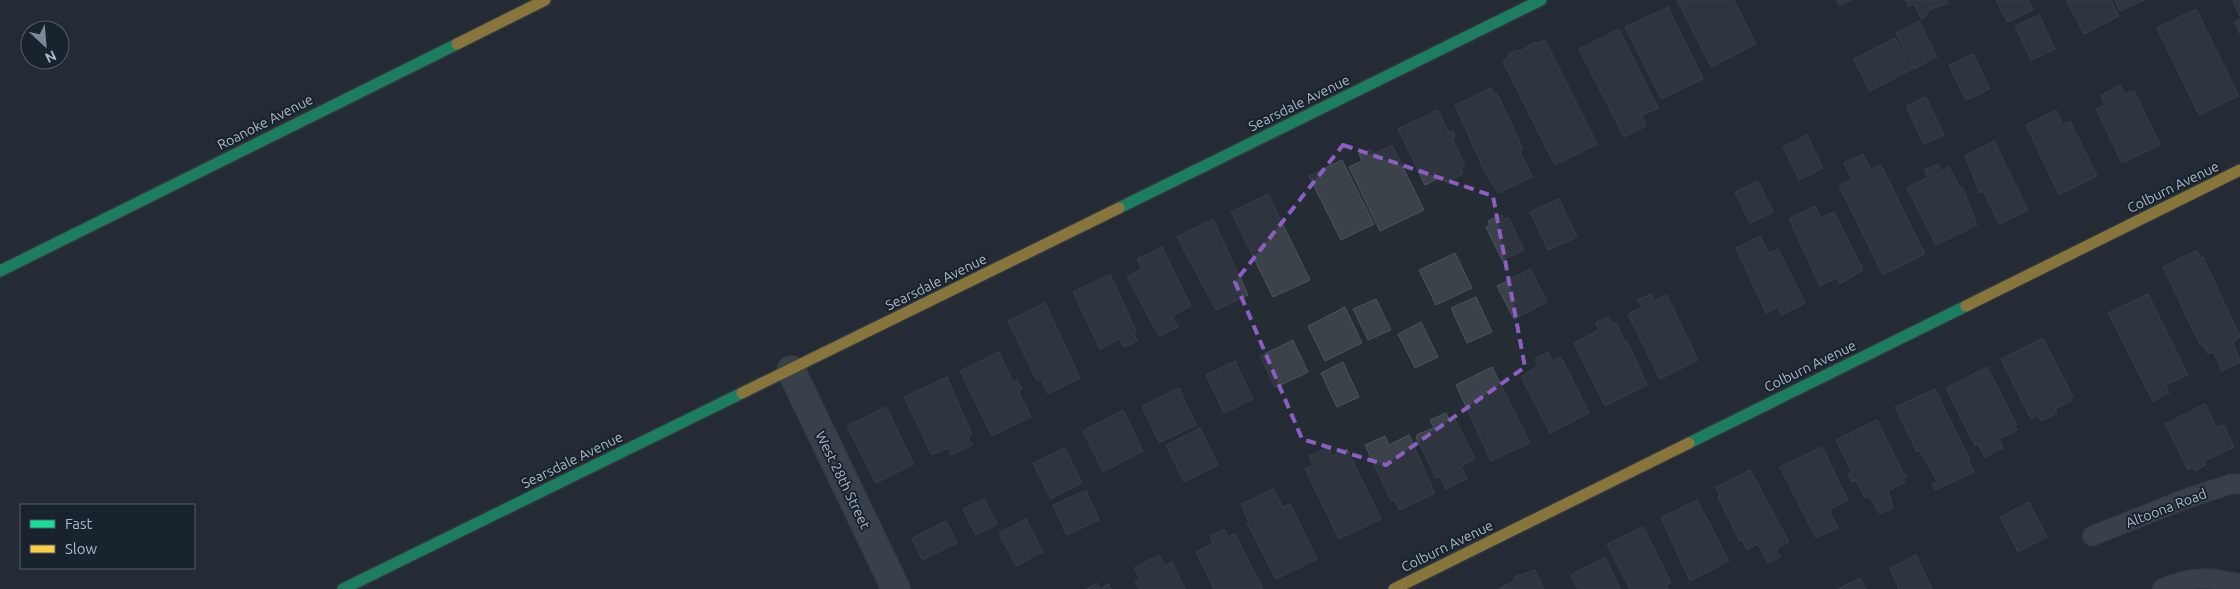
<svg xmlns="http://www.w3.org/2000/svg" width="2240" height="589" font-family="Ubuntu,sans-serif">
<rect width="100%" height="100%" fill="#242c34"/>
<g fill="#3b4249" stroke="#4b545c">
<polygon points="1677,0 1734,0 1756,44 1711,67"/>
<polygon points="1836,0 1851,0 1839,6"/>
<polygon points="1905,0 1947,0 1949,3 1931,9 1922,20 1914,4 1908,7"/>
<polygon points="1996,0 2028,0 2033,10 2007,22"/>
<polygon points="2070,0 2111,0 2119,16 2084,34 2067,1"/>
<polygon points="2115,0 2144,0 2120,11"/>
<polygon points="2240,0 2240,16 2233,1"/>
<polygon points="1668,7 1703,79 1661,99 1625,27"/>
<polygon points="2196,9 2239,96 2199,115 2157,28"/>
<polygon points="2039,15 2055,49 2031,60 2015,26"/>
<polygon points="2240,19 2240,34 2234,22"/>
<polygon points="1919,21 1937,57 1914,69 1896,33"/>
<polygon points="1619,29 1658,108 1641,116 1646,126 1624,137 1579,49"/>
<polygon points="1895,38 1912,69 1870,91 1854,59"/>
<polygon points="1545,40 1597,144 1555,165 1503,61 1508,58 1509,54 1517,50 1521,51 1535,42 1539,43"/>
<polygon points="1973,54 1990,89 1966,100 1949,65"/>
<polygon points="2121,85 2125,94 2134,90 2160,145 2122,163 2096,109 2105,105 2101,95"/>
<polygon points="1491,88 1495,95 1497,93 1523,149 1520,151 1532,177 1498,193 1483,168 1455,105"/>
<polygon points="1926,97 1944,135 1924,144 1906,106"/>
<polygon points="1438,110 1449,133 1453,131 1455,136 1452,138 1465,166 1460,168 1463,174 1446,182 1443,176 1425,185 1398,129"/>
<polygon points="2056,110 2063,125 2070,121 2097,176 2059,195 2026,125"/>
<polygon points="1807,135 1823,168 1799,180 1783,147"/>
<polygon points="1994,141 2028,210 1999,224 1983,191 1980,193 1965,156"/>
<polygon points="1392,145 1424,210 1380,231 1349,167 1362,161 1359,154 1371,149 1373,154"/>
<polygon points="1863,154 1871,170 1881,165 1925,254 1883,275 1839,186 1852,179 1844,163"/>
<polygon points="1342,160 1374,224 1341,240 1309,176"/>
<polygon points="1938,164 1941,171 1949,167 1960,188 1962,187 1977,225 1936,245 1907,188 1928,177 1924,170"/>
<polygon points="1758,181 1773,212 1750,223 1735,192"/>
<polygon points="1268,194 1310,280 1273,297 1231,212"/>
<polygon points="1559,199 1577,237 1548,250 1530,212"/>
<polygon points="1815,206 1821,218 1834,212 1863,270 1840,284 1837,278 1820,286 1789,219"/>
<polygon points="1502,215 1504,219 1508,217 1524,250 1502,260 1486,227 1490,226 1488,221"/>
<polygon points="1213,219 1248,295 1216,310 1177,237"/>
<polygon points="1760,236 1769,253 1778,249 1805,303 1782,315 1777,307 1766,313 1736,248"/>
<polygon points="1162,247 1191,306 1172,316 1178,327 1159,336 1127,277 1142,269 1137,259"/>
<polygon points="2197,250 2200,258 2203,257 2240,337 2233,342 2240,362 2222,371 2213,352 2208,354 2203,344 2200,345 2163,267"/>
<polygon points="1455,253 1472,288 1436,305 1419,270"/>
<polygon points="1530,269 1547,302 1514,319 1497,286"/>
<polygon points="1110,274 1136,331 1133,332 1137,341 1124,347 1120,339 1100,349 1073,292"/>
<polygon points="1651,294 1655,301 1667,295 1698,360 1660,379 1628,314 1642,307 1638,300"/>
<polygon points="2148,294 2188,375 2165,385 2169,393 2153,401 2108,313"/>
<polygon points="1476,297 1492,332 1467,343 1451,308"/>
<polygon points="1376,299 1391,330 1368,340 1353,309"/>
<polygon points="1045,303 1080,378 1048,394 1041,379 1037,381 1008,321"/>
<polygon points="1345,307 1362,343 1325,361 1308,326"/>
<polygon points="1609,317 1613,324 1616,322 1625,342 1627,341 1647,385 1605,406 1574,343 1599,330 1596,323"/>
<polygon points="1421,322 1438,357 1415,368 1398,334"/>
<polygon points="2043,338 2073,397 2069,399 2071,401 2055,409 2057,413 2041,421 2038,414 2031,419 2001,359"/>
<polygon points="1293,340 1308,372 1275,388 1260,356"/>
<polygon points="999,352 1013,382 1017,380 1022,389 1018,391 1031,417 992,436 960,371"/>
<polygon points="1548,352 1552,361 1561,357 1589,413 1550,433 1521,377 1538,366 1535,359"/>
<polygon points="1235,361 1253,399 1224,413 1206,375"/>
<polygon points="1343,362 1359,397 1337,407 1321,373"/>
<polygon points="1492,367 1530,443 1491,461 1456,385"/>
<polygon points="1987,367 2017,425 2015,426 2017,430 1999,439 2003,448 1985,457 1978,444 1975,446 1946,388"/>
<polygon points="947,377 972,435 968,437 972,445 951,455 948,448 932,455 904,397"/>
<polygon points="1179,388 1196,425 1159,443 1142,406"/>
<polygon points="1935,389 1970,460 1968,460 1974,472 1935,490 1932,484 1937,481 1920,451 1917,452 1895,407"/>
<polygon points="2205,404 2217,428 2224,425 2234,447 2204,461 2206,465 2194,471 2193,467 2188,470 2165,424"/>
<polygon points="886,407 914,464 876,483 847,426"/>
<polygon points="1123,410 1143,451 1103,472 1083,431"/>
<polygon points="1446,413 1450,421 1455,419 1475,459 1461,466 1467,479 1446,489 1440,477 1436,478 1416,437 1418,434 1434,428 1430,420"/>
<polygon points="1877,420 1906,478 1903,479 1905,482 1888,491 1893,508 1880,514 1869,496 1865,498 1856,480 1852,482 1848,474 1852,472 1836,440"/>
<polygon points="1200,428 1218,465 1184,482 1166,445"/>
<polygon points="1409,435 1435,493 1399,510 1394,500 1391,501 1365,445 1385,436 1389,445"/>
<polygon points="1328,447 1332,456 1347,449 1381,519 1339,539 1305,469 1313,465 1309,456"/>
<polygon points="1822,447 1848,500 1829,510 1838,528 1816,538 1780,467"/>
<polygon points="1065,448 1082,483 1051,499 1033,463"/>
<polygon points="1750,470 1789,542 1776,549 1780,557 1768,563 1758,544 1747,550 1742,540 1740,541 1718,497 1720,496 1716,487"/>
<polygon points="1273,489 1283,507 1290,504 1317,559 1276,579 1247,523 1249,522 1241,504"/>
<polygon points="1086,490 1099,520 1067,535 1053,505"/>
<polygon points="984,499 997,524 976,535 963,509"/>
<polygon points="1697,500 1729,561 1690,581 1661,518"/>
<polygon points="2029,502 2047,537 2018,552 2000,517"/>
<polygon points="1026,519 1043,552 1016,566 999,533"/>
<polygon points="946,521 957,543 922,560 912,538"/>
<polygon points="1643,527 1671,583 1666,585 1668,589 1630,589 1607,544"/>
<polygon points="1224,529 1228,537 1235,534 1263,589 1214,589 1196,552 1213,543 1210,536"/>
<polygon points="1159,555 1165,566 1172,562 1185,589 1139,589 1135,581 1140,578 1134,568"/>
<polygon points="1916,555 1932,589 1899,589 1890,568"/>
<polygon points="1605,557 1620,589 1578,589 1571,575"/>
<polygon points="1535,570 1544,589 1498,589 1516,580 1514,577"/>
<polygon points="1860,578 1866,589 1837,589"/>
<polygon points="1097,583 1100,589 1109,584 1111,589 1086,589"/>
</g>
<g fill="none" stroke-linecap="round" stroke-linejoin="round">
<g stroke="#41464c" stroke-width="21">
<g id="lane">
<polyline points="2092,536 2185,499 2231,484 2240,484"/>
<path d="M 2162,589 C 2191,575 2209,577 2240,584"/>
</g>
</g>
<g stroke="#41464c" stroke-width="30">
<polyline id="street" points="791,370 896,589"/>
</g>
<g stroke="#41464c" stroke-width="14">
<g id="fast">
<polyline points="1119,208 1541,0"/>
<polyline points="0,271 457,44"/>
<polyline points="1689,443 1966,306"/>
<polyline points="343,589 742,393"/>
</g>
</g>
<g stroke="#41464c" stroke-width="14">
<g id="slow">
<polyline points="457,44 545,0"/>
<polyline points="1966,306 2240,170"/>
<polyline points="742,393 1119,208"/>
<polyline points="1394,589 1689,443"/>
</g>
</g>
<use href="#lane" stroke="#545a62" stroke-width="19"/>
<use href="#street" stroke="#545a62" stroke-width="28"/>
<use href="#fast" stroke="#16e098" stroke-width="11"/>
<use href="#slow" stroke="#ffcf43" stroke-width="11"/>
</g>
<path d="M0 0H2240V589H0ZM 1343,145 L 1493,196 L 1525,367 L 1386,465 L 1302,439 L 1235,282 Z" fill="#242c34" fill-opacity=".55" fill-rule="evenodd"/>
<path fill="none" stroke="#8c5dc2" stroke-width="4" stroke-dasharray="10 6" stroke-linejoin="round" d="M 1343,145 L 1493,196 L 1525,367 L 1386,465 L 1302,439 L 1235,282 Z"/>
<g text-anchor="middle" stroke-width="4" stroke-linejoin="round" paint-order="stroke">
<g font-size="14" fill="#acb9c7" stroke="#18232e">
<text transform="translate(1299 103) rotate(-26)" y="5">Searsdale Avenue</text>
<text transform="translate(265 122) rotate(-27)" y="5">Roanoke Avenue</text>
<text transform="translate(2173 187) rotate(-26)" y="5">Colburn Avenue</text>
<text transform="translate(936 282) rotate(-26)" y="5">Searsdale Avenue</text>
<text transform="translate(1810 366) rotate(-26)" y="5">Colburn Avenue</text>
<text transform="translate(572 460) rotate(-26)" y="5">Searsdale Avenue</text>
<text transform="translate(843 480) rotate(64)" y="5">West 28th Street</text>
<text transform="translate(2166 508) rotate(-21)" y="5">Altoona Road</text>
<text transform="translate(1447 546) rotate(-26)" y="5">Colburn Avenue</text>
</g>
</g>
<rect x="20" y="504" width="175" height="65" fill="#18232e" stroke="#535f6b"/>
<rect x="30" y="520" width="25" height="8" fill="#16e098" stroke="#535f6b"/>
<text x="65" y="529" font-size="15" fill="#acb9c7">Fast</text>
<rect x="30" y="545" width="25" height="8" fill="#ffcf43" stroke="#535f6b"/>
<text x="65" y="554" font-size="15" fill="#acb9c7">Slow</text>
<g transform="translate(45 45) rotate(154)"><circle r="24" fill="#18232e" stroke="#535f6b"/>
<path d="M0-4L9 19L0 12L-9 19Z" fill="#7c8894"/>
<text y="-8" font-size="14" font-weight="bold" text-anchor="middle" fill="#acb9c7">N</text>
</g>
</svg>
